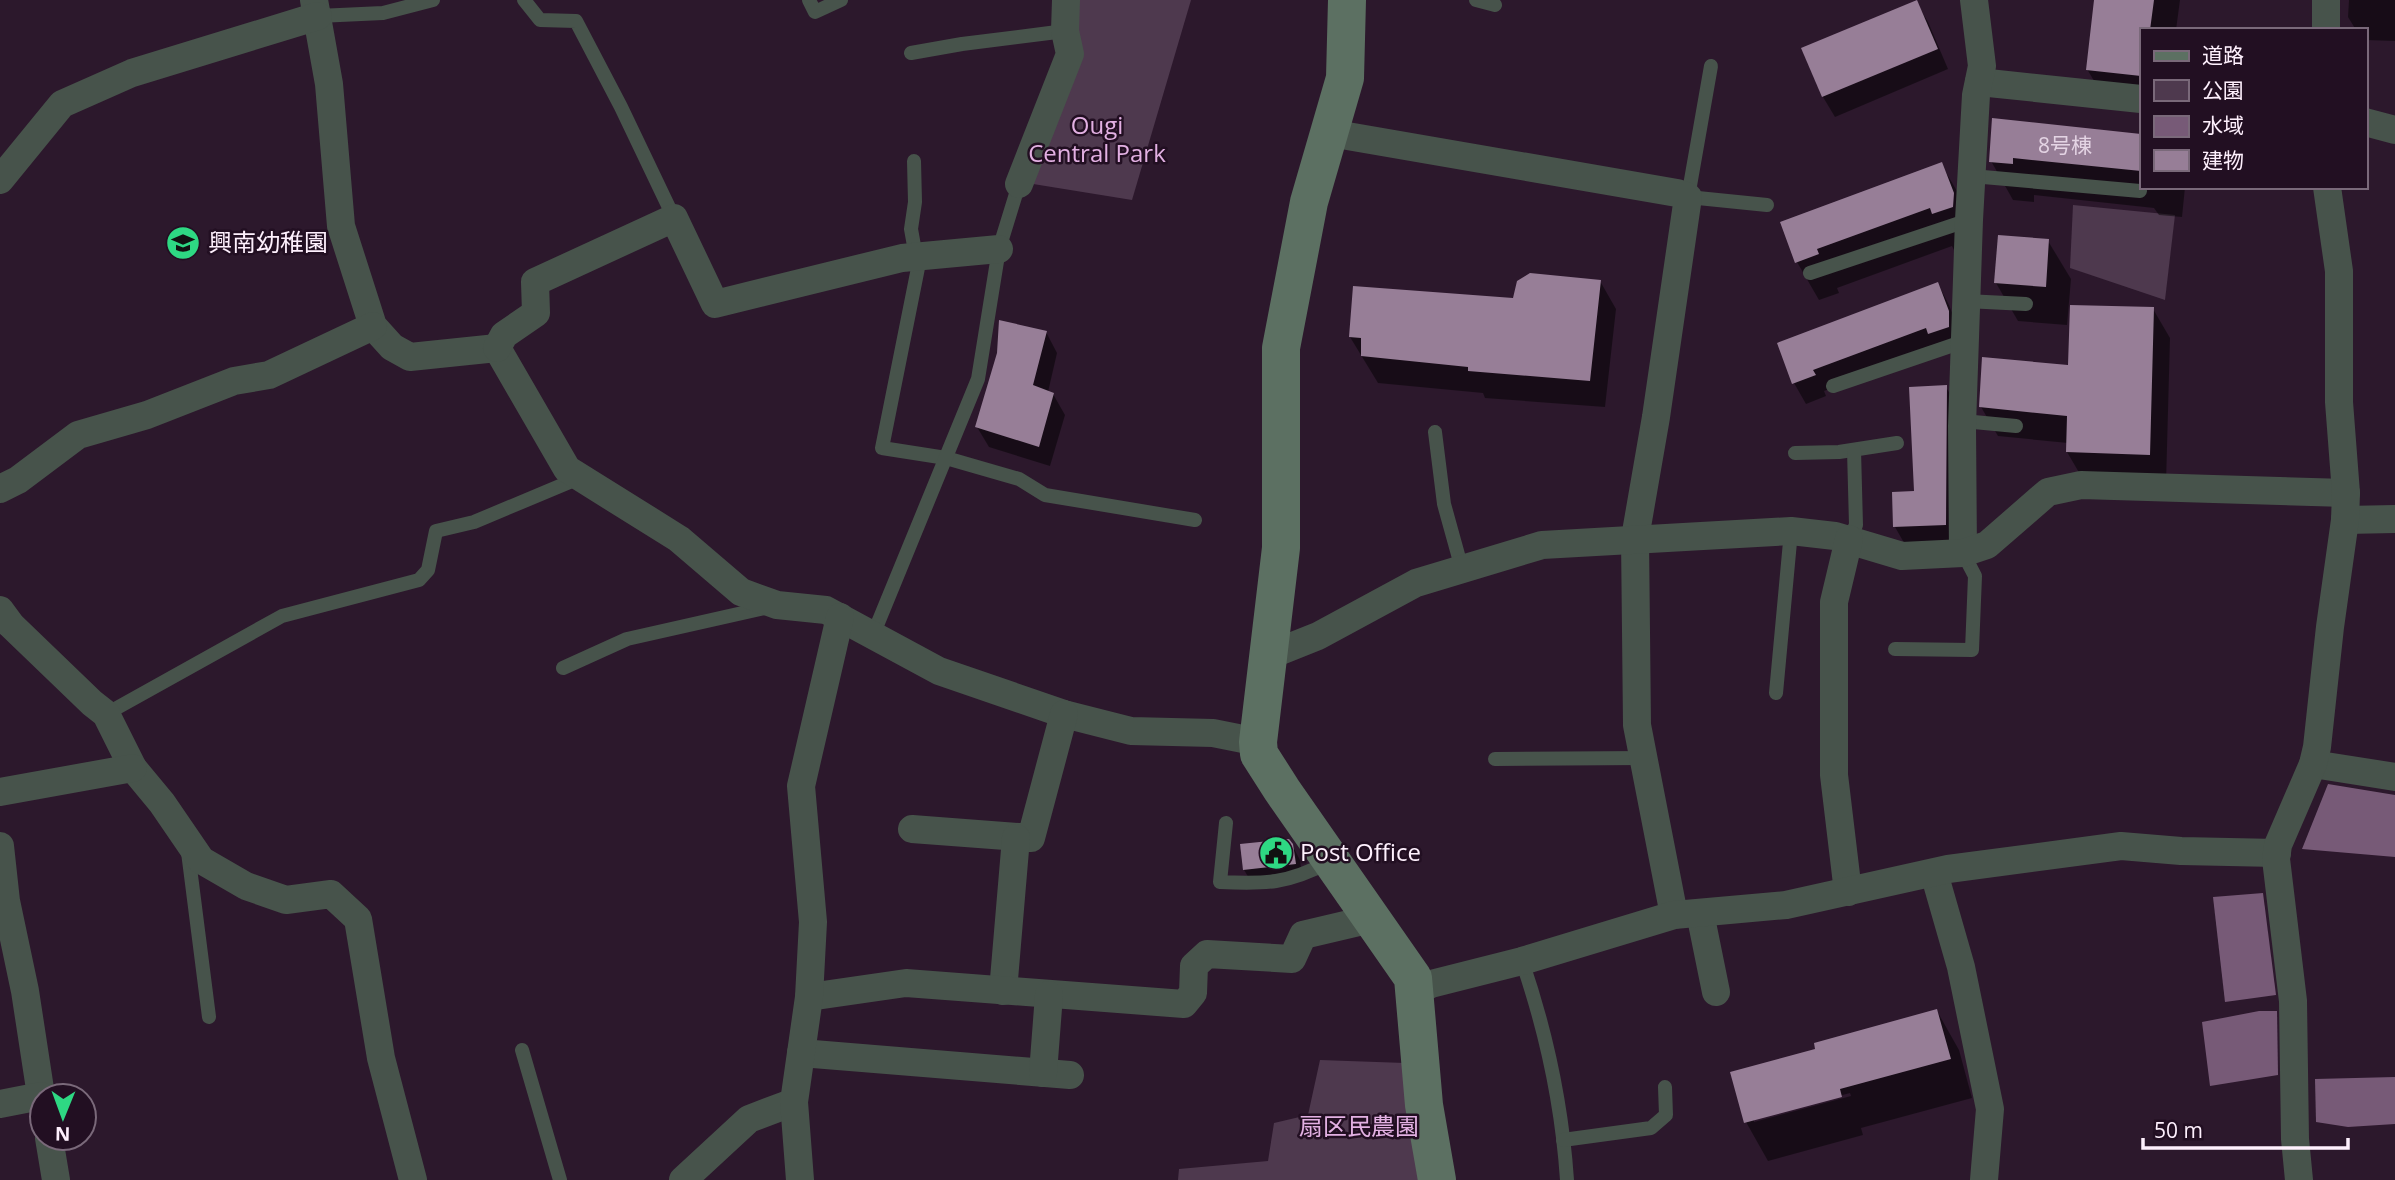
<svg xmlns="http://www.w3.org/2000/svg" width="2395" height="1180" font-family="'Open Sans','Noto Sans JP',sans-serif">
<rect width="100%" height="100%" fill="#2c182c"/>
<g fill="#4e394e">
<polygon points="1076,0 1191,0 1132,200 1027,183"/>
<polygon points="2073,205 2175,215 2165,300 2070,268"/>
<polygon points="1320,1060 1405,1063 1420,1180 1178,1180 1179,1169 1268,1161 1274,1123 1308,1115"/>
</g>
<g fill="#775a77">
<polygon points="2328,784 2395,795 2395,857 2302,849"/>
<polygon points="2263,893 2276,995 2225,1002 2213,897"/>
<polygon points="2259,1011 2277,1011 2278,1075 2210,1086 2202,1022"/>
<polygon points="2395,1077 2395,1124 2348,1127 2316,1122 2315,1079"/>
</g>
<g fill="#0007" fill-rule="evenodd">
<polygon points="2094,0 2180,0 2176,30 2141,30 2141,112 2110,108 2087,69 2096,3"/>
<polygon points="2349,0 2395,0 2395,41 2365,40 2365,30 2356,30 2348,17"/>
<polygon points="1916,2 1928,22 1948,69 1835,117 1823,97 1803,49"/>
<polygon points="1994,120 2141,135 2141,187 2185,187 2182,217 2159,215 2154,208 2034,195 2034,202 2013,200 1991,161"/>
<polygon points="1941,164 1964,203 1955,252 1952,246 1837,288 1839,293 1819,300 1797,262"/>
<polygon points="2048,241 2071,279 2067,325 2018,321 1996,283"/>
<polygon points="1600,281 1616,309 1605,407 1485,398 1483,393 1378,383 1350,337"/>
<polygon points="1938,284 1949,305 1960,333 1938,348 1824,391 1826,396 1806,404 1794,383"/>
<polygon points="2153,309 2170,338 2166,484 2084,481 2067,452 2068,443 1998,436 1981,407 2070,367"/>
<polygon points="1046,332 1057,353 1048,392 1053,394 1065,415 1050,466 989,447 977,427"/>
<polygon points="1946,387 1958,408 1957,546 1907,548 1895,527 1894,494 1916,493"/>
<polygon points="1292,845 1300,860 1302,877 1252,883 1244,870 1242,846"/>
<path d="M 1937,1011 L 1959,1050 L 1972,1098 L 1861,1128 L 1863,1135 L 1768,1161 L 1746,1122 L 1732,1073 L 1818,1050 ZM 1850,1093 L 1851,1096 L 1754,1122 L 1754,1119 Z"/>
</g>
<g fill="#977e97">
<polygon points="1917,0 1938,49 1822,97 1801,48"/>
<polygon points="2094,0 2154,0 2150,30 2141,30 2141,76 2086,70"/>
<polygon points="1992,118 2141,134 2141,171 2013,158 2013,164 1989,162"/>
<polygon points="1942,162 1954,193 1953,207 1932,214 1930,208 1817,249 1819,254 1795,263 1780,222"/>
<polygon points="1998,235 2049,239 2046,287 1994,283"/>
<polygon points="1530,273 1601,280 1590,381 1468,371 1468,367 1361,356 1361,338 1349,337 1353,286 1513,298 1517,281"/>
<polygon points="1938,282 1949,311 1949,327 1928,334 1926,328 1813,370 1816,375 1792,384 1777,343"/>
<polygon points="2070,305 2154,307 2150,455 2066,452 2067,416 1979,407 1982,357 2068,365"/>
<polygon points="999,320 1047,331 1033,385 1054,393 1039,447 975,427 997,353"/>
<polygon points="1947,385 1946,525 1893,527 1892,492 1914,491 1909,387"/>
<polygon points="1289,839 1293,844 1296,864 1243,870 1240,844"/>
<polygon points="1937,1009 1951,1059 1840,1089 1842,1097 1744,1123 1730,1072 1815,1049 1814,1043"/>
</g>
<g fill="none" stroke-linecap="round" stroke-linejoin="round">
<g stroke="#47534b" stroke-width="14">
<polyline points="524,0 540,20 576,21 621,107 674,218"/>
<polyline points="809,0 815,12 841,0"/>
<polyline points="1476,0 1495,5"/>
<polyline points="318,16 383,13 433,0"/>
<polyline points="911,53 962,44 1065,31"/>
<polyline points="1711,66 1688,197 1767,205"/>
<polyline points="914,161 915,202 911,229 918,268 882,448 946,458 1019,479 1045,495 1195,520"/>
<polyline points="1972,176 2140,191"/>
<polyline points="1810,273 1969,220"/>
<polyline points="1966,301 2026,304"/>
<polyline points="1833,386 1965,341"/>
<polyline points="1963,421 2016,426"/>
<polyline points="1435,432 1444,504 1462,569"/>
<polyline points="1795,453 1839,452 1897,443"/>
<polyline points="1849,539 1856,525 1854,450"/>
<polyline points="873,635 978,379 999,249 1019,184"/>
<polyline points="1895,649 1972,650 1975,576 1963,553"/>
<polyline points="563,668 627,639 769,607"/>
<polyline points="1776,693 1791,531"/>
<polyline points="106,714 282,616 419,580 428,570 436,531 474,522 579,478"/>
<polyline points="1495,759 1645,758"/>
<path d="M 1226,823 L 1220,882 C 1266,884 1287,884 1329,862"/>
<polyline points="188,852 209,1017"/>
<path d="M 1522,961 C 1546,1031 1562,1106 1567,1180"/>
<polyline points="522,1050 560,1180"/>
<polyline points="1563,1140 1651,1128 1666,1115 1665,1087"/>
</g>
<g stroke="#47534b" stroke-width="28">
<polyline points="314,0 329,84 341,226 373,326 392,347 410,357 497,348 567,469 679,539 741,592 777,605 826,610 939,671 1064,714 1131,731 1213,733 1258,742"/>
<polyline points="2326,0 2326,30"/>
<polyline points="1979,82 2141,99"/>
<polyline points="2365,122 2395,130"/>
<polyline points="1330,133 1677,193 1688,197 1656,417 1635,538 1637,725 1674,915"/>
<polyline points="0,180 62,104 132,73 318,16"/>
<polyline points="1019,184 1070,54 1065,31 1066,0"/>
<polyline points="497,348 504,335 536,313 535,282 674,218 715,304 902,258 999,249"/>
<polyline points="0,489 18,480 78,435 147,415 234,381 269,375 373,326"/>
<polyline points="2345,520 2395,519"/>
<polyline points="1963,553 1962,426 1969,220 1976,95 1982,66 1974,0"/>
<polyline points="0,610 11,625 92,703 106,714 133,768 162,803 201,860 246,886 286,900 331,894 358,919 381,1058 413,1180"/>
<polyline points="1268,656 1318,636 1416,583 1542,545 1791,531 1835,536 1902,556 1963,553 1987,545 2048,492 2081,485 2346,493"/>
<polyline points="2313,764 2395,777"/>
<polyline points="0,792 133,768"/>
<polyline points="912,829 1031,838 1064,714"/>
<polyline points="0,846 6,901 25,991 42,1102"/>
<polyline points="1934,873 1961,967 1990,1109 1984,1180"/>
<polyline points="1848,892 1834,775 1834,602 1849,539"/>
<polyline points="1700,913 1716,992"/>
<polyline points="1003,991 1016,838"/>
<polyline points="1416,992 1431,984 1522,961 1674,915 1786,905 1948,869 2121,846 2181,851 2277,853"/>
<polyline points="809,997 906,983 1184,1004 1193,993 1194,966 1207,954 1292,959 1303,935 1371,919"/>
<polyline points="801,1053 1070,1075"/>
<polyline points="1043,1073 1049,995"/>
<polyline points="0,1104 41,1096"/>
<polyline points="49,1138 56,1180"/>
<polyline points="683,1180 749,1119 794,1102"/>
<polyline points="800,1180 794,1102 809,997 813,922 801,786 840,617"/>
<polyline points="2299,1180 2295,1139 2293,1001 2276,859 2278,845 2313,764 2317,747 2330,627 2345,520 2346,493 2339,402 2339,271 2327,187"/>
</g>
<polyline stroke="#5c7062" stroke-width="38" points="1347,0 1345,78 1309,202 1281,348 1281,548 1258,742 1259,754 1282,790 1413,978 1424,1105 1437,1180"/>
</g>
<defs>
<g id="school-disc" transform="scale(1.75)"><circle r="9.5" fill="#2ed883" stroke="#220f22"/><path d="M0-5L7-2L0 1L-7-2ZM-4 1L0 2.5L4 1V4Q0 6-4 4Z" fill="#111"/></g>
<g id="civic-disc" transform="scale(1.75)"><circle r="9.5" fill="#2ed883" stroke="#220f22"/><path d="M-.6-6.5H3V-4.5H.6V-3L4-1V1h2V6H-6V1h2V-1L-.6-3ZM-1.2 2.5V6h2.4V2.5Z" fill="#111"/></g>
</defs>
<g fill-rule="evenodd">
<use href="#school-disc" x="183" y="243"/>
<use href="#civic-disc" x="1276" y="853"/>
</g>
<g text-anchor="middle" stroke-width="5" stroke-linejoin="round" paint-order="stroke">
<g font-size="21" fill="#e4d4e4">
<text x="2065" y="153">8号棟</text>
</g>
<g font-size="24" fill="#e2b0e2" stroke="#220f22">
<text x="1097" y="134">Ougi<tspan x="1097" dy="28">Central Park</tspan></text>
<text x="1359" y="1135">扇区民農園</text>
</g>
<g font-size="24" fill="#fef0fd" stroke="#220f22" text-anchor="start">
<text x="208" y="251">興南幼稚園</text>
<text x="1300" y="861">Post Office</text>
</g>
</g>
<rect x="2140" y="28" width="228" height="161" fill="#220f22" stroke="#7a697a" stroke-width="2"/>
<rect x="2154" y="51" width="35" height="10" fill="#5c7062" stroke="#7a697a" stroke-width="2"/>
<text x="2202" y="63" font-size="21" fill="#fef0fd">道路</text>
<rect x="2154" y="80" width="35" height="21" fill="#4e394e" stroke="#7a697a" stroke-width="2"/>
<text x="2202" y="98" font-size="21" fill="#fef0fd">公園</text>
<rect x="2154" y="116" width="35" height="21" fill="#775a77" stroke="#7a697a" stroke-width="2"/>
<text x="2202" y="133" font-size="21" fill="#fef0fd">水域</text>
<rect x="2154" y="150" width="35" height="21" fill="#977e97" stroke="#7a697a" stroke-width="2"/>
<text x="2202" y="168" font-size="21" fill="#fef0fd">建物</text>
<g transform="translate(63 1117) rotate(181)"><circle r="33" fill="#220f22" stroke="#7a697a" stroke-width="2"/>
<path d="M0-5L12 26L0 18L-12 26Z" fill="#2ed883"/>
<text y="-10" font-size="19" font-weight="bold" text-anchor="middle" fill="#fef0fd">N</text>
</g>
<path d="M2143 1138v10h205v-10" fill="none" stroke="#fef0fd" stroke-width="3.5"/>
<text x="2154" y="1138" font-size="21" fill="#fef0fd" stroke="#220f22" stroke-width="5" paint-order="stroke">50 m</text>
</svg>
